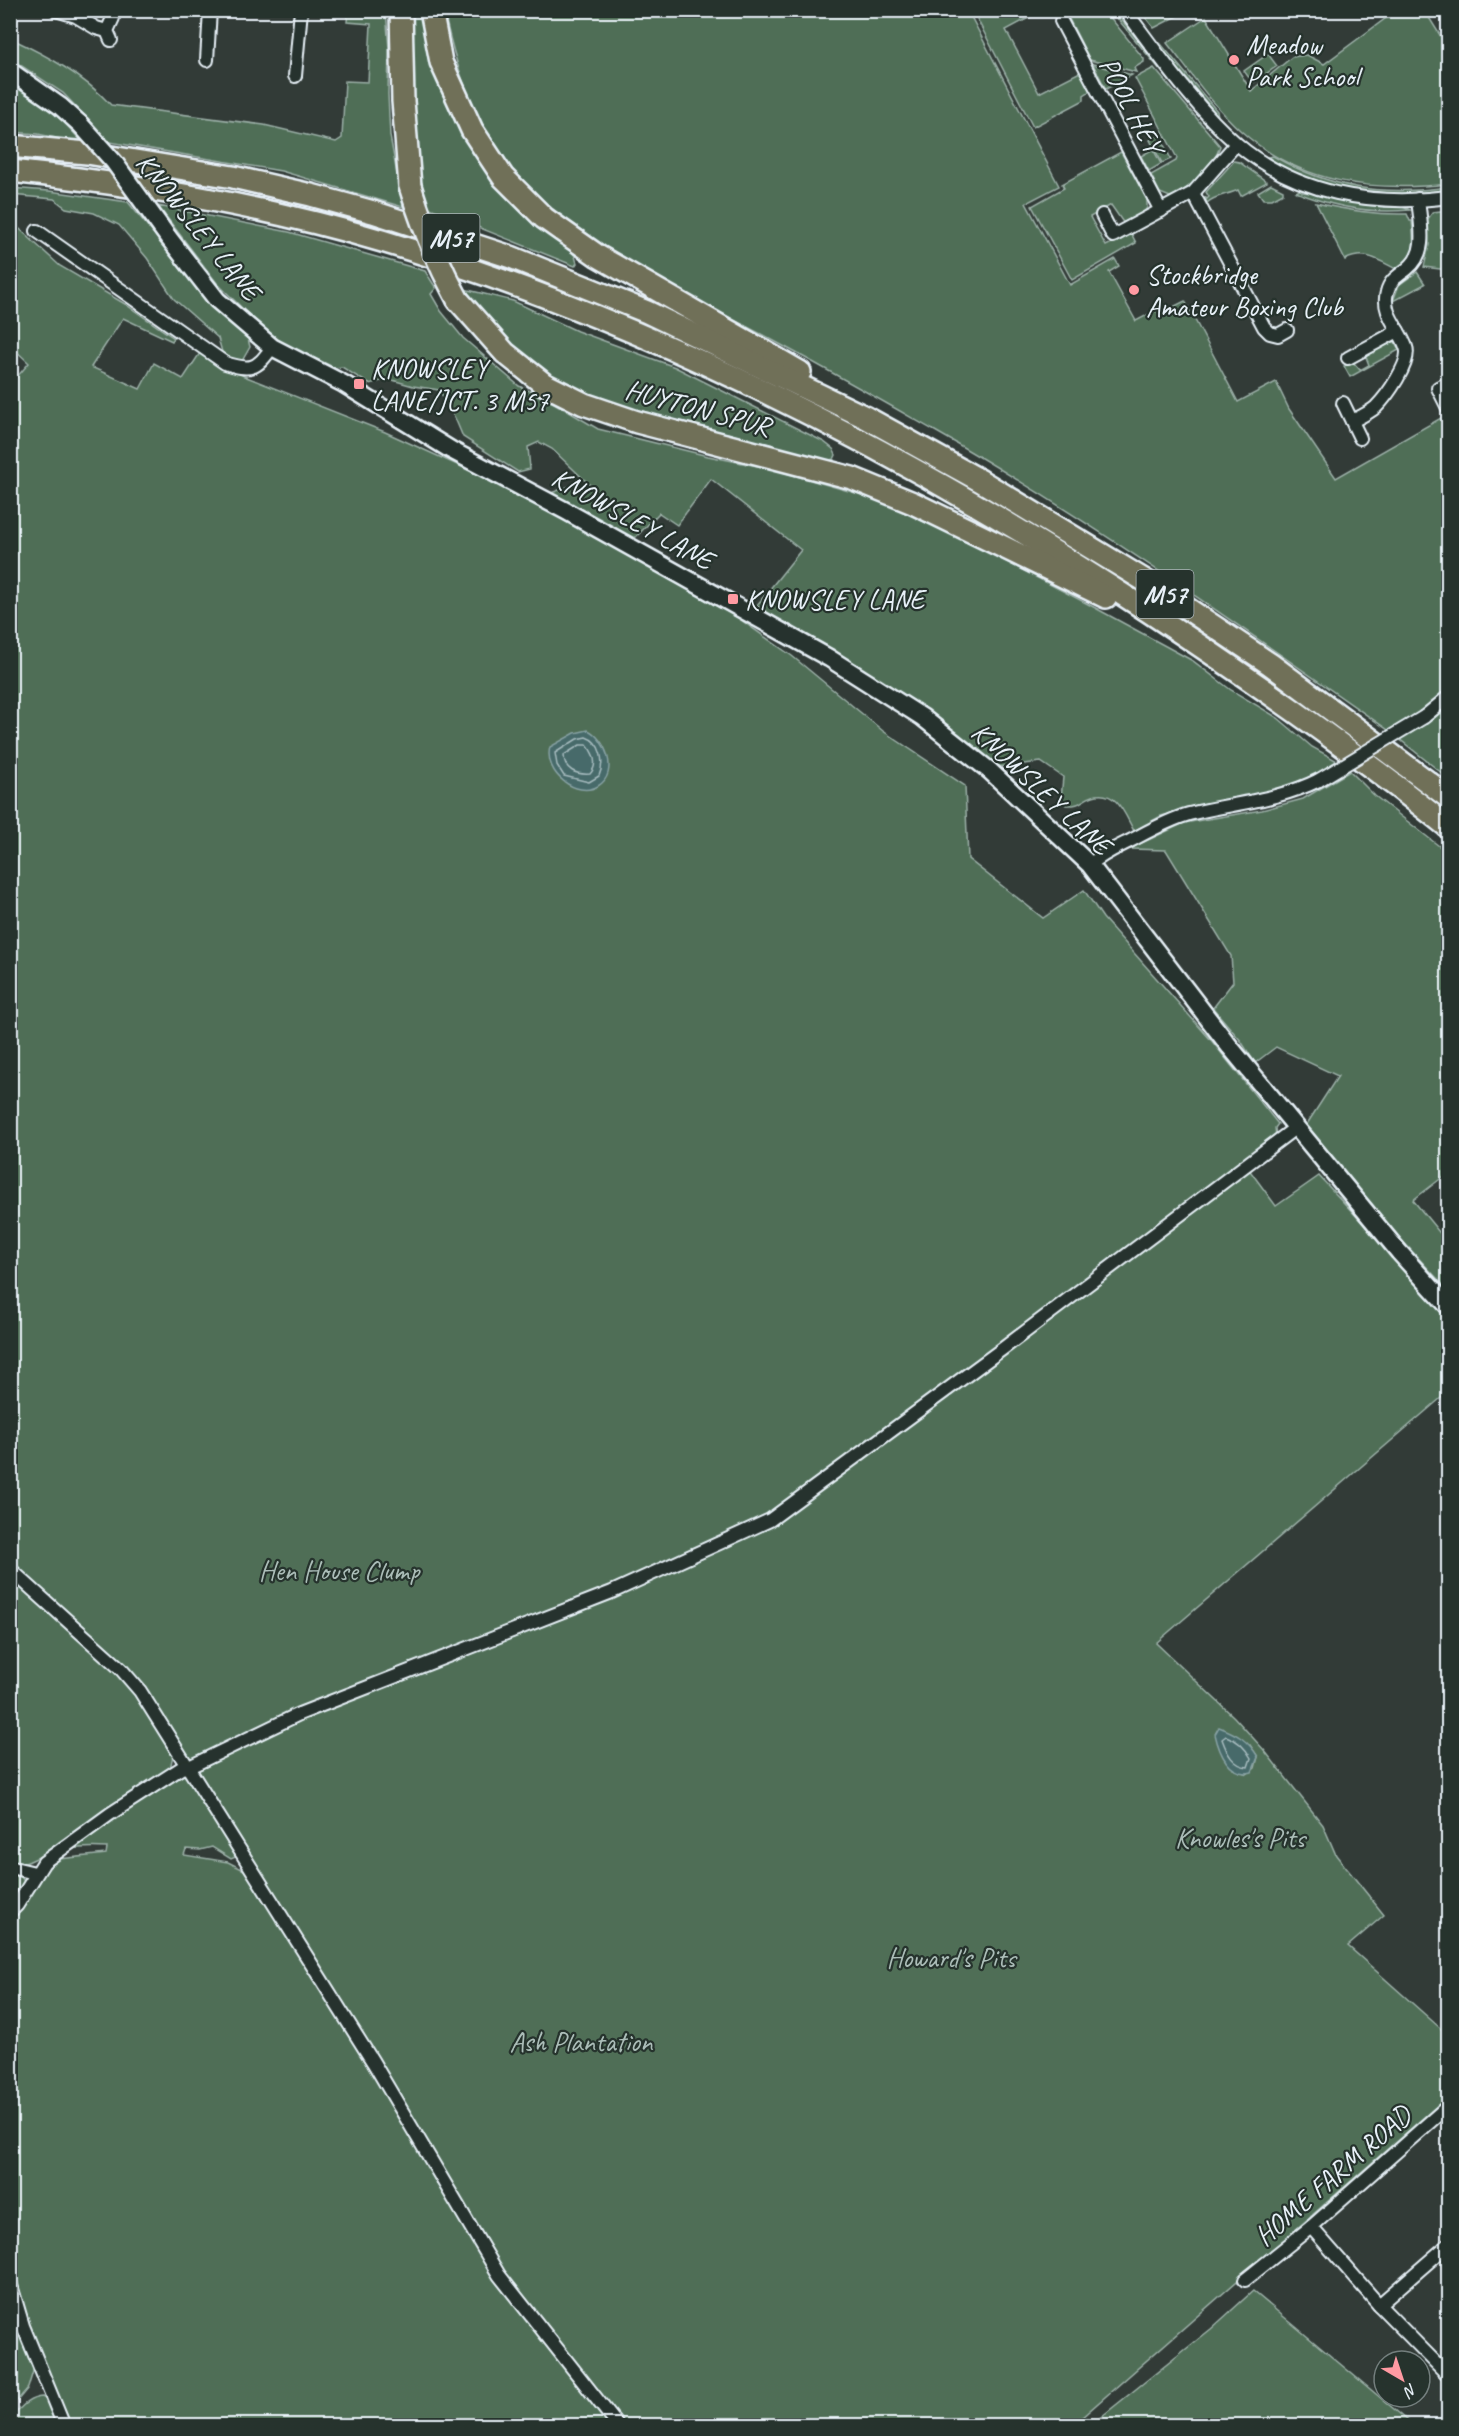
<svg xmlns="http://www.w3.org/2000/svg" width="1459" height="2436" font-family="Caveat,sans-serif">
<rect width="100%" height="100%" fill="#323b37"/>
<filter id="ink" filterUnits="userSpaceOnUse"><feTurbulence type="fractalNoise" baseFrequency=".0167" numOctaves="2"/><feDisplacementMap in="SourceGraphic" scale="12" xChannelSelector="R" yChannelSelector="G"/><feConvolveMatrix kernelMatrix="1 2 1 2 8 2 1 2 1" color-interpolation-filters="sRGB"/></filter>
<g filter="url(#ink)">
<g fill="#4f6e57" stroke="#9cb0a8" stroke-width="1.5" fill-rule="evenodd">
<path d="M 1397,10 L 1425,11 L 1448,48 L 1448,184 C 1373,192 1300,184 1241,131 C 1213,106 1190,72 1167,43 L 1206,17 L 1251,91 L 1292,57 L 1307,55 L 1324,64 Z"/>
<path d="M 348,11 L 386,11 L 389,49 L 388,94 L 390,136 L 403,207 L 281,171 L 110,142 L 63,93 L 11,59 L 10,38 C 48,56 83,75 111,105 L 264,125 L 336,142 L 342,138 L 345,81 L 368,82 L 371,24 L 347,22 Z"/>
<polygon points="409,11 421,11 440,82 575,256 577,263 575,266 425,206 414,158"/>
<path d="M 444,11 L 968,11 L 1059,186 L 1026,203 L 1070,285 L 1115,259 L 1119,266 L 1109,272 L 1136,321 L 1157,310 L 1159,314 L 1185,301 L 1238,402 L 1276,382 L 1289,409 L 1336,478 L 1448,414 L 1448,691 L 1422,712 L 1391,732 C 1242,628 1093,521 935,431 C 877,398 818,364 759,333 C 676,289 589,248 522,181 C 478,137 456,70 444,11 Z"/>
<polygon points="973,11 1042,11 1006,30 1039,93 1080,72 1090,91 1084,95 1084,100 1033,127"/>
<polygon points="1065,11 1105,11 1144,59 1144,62 1134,68 1136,72 1090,60"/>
<polygon points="1111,11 1114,11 1120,18 1207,126"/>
<polygon points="1140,11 1187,11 1154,28"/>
<polygon points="1161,44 1217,111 1218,116 1161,48"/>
<polygon points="1268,54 1277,66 1253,83 1244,71"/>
<polygon points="1093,64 1132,75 1106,89"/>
<path d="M 1154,68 L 1220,146 C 1215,164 1188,192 1170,197 L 1160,193 L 1151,175 L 1176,161 L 1177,158 L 1135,78 Z"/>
<polygon points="10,80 59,117 84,144 38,134 11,132"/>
<polygon points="1159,135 1171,159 1162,163 1150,140"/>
<polygon points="1153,149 1161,164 1149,171 1141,156"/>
<polygon points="1121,152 1147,200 1147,208 1143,213 1125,223 1122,221 1111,205 1090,217 1106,246 1131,233 1136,243 1072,280 1032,206 1064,188 1062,184"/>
<path d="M 1273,156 C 1331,189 1383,196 1448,187 L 1448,190 C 1389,198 1319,194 1268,157 Z"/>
<path d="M 1234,161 L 1239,162 L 1267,182 L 1241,196 L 1238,190 C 1228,195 1215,195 1207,203 L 1205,197 L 1207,199 L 1209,197 L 1206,192 Z"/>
<polygon points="1271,184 1283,190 1283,193 1272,199 1263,199 1258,192"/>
<polygon points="10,188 49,191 128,202 208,301 248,339 250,347 242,361 232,360 222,352 218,338 174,299 147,258 119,225 94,213 66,208 54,199 11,195"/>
<path d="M 1302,189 L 1302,192 C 1321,193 1344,203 1366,205 C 1380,207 1397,203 1410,210 C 1370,214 1333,207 1296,192 Z"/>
<path d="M 1316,203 C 1347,210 1375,215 1407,214 L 1410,221 L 1412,221 C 1414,244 1418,255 1396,269 C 1378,260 1365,250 1345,260 Z"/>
<path d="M 158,206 L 289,232 L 425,271 L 436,288 L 431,294 L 441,311 L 463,338 L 519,386 L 554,403 L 598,429 L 708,456 L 772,469 L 873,498 L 970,543 L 1088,604 L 1193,661 L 1231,690 L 1278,718 L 1312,747 L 1339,762 L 1311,778 L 1286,787 L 1161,816 L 1134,831 C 1125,815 1117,789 1093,796 C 1080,800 1082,806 1066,805 L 1061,799 L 1063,777 L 1041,762 L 997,767 L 753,610 L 801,550 L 711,479 L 677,525 L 659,513 L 633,540 L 551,493 L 573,485 L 593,488 L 552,449 L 539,442 L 528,447 L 530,469 L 518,472 L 463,437 L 455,418 L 439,390 L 413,386 L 389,379 L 369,384 L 342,367 L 335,368 L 281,342 L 247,313 L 217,283 Z"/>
<polygon points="1448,210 1448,270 1424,267 1429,245 1427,220 1433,212"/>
<path d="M 11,221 L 60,266 L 125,304 L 174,338 L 172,341 L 123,318 L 91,367 L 140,389 L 154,363 L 183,379 L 200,353 L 244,376 L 385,432 L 510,489 L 738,618 L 792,656 L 883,731 L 965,786 L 968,859 L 1043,918 L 1084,890 L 1103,918 L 1211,1040 L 1278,1124 L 1275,1128 L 1276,1136 L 1248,1168 L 1276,1206 L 1319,1176 L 1448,1315 L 1448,1392 L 1156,1643 L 1234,1717 L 1264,1750 L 1323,1825 L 1336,1855 L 1384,1915 L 1348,1946 L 1448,2035 L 1448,2096 L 1073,2425 L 622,2425 L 507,2278 L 240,1855 L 231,1859 L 212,1847 L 200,1850 L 186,1849 L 184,1855 L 228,1862 L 246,1871 L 457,2210 L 613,2425 L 68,2425 L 34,2368 L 28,2388 L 17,2401 L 11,2401 L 10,2296 L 13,2303 L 21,2296 L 13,2280 L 10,2269 L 11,1872 L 20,1875 L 25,1883 L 59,1859 L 106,1854 L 107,1848 C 89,1847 64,1848 46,1854 C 31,1859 29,1865 11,1864 L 10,385 L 29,363 L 11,346 ZM 161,1736 L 187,1759 L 191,1760 L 170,1769 L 173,1755 ZM 1250,1745 L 1258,1757 L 1255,1768 L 1247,1774 L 1233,1769 Z"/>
<polygon points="1417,272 1425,284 1393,301 1399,285"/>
<polygon points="460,288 513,301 577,331 675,367 824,442 833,449 836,455 834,459 826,461 727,433 675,423 579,391 548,376 524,360"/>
<polygon points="1389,342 1395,342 1399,350 1350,377 1344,366 1353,362 1360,370 1369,365 1366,357 1369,353"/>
<polygon points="1448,703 1448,778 1398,738"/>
<polygon points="1350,771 1375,796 1448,853 1448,1173 1413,1200 1448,1243 1448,1290 1384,1221 1305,1127 1338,1076 1276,1047 1255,1063 1241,1041 1213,1008 1233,982 1231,956 1166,850 1129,849 1184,823 1262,810 1303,799"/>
<polygon points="1253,2291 1413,2425 1091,2425 1211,2329"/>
<path d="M 42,2397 L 52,2403 L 60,2425 L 11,2425 L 10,2419 C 20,2409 27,2398 42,2397 Z"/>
</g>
<g fill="#466b6a" stroke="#87a1a3" stroke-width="1.5">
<path d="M 588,730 C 605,738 620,773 598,786 C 577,799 543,773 550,747 L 575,733 Z"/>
<path d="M 1219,1727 C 1237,1734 1248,1740 1258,1757 L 1252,1772 C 1229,1778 1219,1752 1215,1734 Z"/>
</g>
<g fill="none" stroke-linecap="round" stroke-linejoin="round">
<g stroke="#a7bbbf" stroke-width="1.5">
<path d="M 586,737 C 601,742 605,762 599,776 L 589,782 L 564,776 L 557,765 L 555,753 L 577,739 Z"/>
<path d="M 580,745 L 587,745 C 594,754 598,765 590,774 C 576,775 564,770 564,755 Z"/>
<path d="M 1226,1736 C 1238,1740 1245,1747 1251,1758 L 1248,1767 C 1233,1766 1227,1753 1222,1739 Z"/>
</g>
<g stroke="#e8f1f8" stroke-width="16">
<g id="minor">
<polyline points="56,10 76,16 96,28 107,31"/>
<path d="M 1125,10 C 1158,54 1196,109 1237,144 C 1296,194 1373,207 1448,197"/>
<polyline points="1061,21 1161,211"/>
<polyline points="111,40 107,31 113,18"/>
<polyline points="207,60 210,10"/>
<polyline points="295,76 301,10"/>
<polyline points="1193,193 1264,327 1270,333 1278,335 1287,330"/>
<polyline points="1102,215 1113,236 1193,193 1236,144"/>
<path d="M 37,231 L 225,363 C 250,371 257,370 272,347"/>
<polyline points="1348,358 1398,331"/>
<polyline points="1448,383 1438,388 1448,408"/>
<polyline points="1343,403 1360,438"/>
<path d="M 1352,421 C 1360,417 1369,413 1376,407 C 1386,397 1412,362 1406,347 C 1400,329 1381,313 1387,292 C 1390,280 1398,276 1407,269 C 1429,252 1420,223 1418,199"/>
<polyline points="1424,717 1448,697"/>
<path d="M 1090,865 C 1102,854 1116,848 1130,841 C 1149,831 1168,820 1189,814 C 1233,803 1277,801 1319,780"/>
<polyline points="10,1569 121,1669 140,1691 373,2062 499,2275 618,2426"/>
<polyline points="187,1768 299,1714 612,1592 770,1520 1001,1350 1295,1128"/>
<polyline points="10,1867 35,1873"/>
<polyline points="10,1912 17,1905 44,1862 110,1814 186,1765"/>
<polyline points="1311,2227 1379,2305 1448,2375"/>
<polyline points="1245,2280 1311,2227 1448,2106"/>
<polyline points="10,2282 23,2326 64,2426"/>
<polyline points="1379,2305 1448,2245"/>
</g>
</g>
<g stroke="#e8f1f8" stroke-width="21">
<g id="secondary">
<polyline points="10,71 60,106 80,124"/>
<polyline points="168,237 217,300 272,347 344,384 451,450 566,511 829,658 922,717 990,771 1090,865 1230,1047 1399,1252 1448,1306"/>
</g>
</g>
<g stroke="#e8f1f8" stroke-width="26">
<g id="motorway">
<polyline points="401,10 403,101 410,186"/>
<polyline points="431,10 441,62 472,130 503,177 544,218 598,256 800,372"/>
<polyline points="10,146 87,153 233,177 311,195 373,212 511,257 647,312 865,417 981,481 1149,583 1270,664 1448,797"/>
<path d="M 10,171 C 136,184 261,205 382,241 C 654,322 911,456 1148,611 C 1251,679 1352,749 1448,827"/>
<polyline points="458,300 505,353 544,384 584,404 637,422 852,478 913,503 1106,597"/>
</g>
</g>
<use href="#minor" stroke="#26332d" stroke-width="12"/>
<use href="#secondary" stroke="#26332d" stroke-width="16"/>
<use href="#motorway" stroke="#706f59" stroke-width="21"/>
<g stroke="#e8f1f8" stroke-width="16" stroke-linecap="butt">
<polyline id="minor-bridge" points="1319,780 1424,717"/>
</g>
<g stroke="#e8f1f8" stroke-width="21" stroke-linecap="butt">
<polyline id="secondary-bridge" points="80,124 114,162 168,237"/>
</g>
<g stroke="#e8f1f8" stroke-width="26" stroke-linecap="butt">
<path id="motorway-bridge" d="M 410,186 C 422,226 438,263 458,300"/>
</g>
<use href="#minor-bridge" stroke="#26332d" stroke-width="12"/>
<use href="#secondary-bridge" stroke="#26332d" stroke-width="16"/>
<use href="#motorway-bridge" stroke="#706f59" stroke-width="21"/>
</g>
</g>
<g fill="#ff9aa2" stroke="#26332d" stroke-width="2">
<circle cx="1234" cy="60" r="6"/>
<circle cx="1134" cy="290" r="6"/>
<rect x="353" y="378" width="12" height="12" rx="3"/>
<rect x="727" y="593" width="12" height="12" rx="3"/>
</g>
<g text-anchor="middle" stroke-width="4.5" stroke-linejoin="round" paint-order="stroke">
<g fill="#26332d" stroke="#aeb8bb" stroke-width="1.5">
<rect x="422.5" y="214" width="57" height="48" rx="4.5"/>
<rect x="1136.5" y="570" width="57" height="48" rx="4.5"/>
</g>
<g font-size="27" font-weight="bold" fill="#e8f1f8">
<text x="451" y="247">M57</text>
<text x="1165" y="603">M57</text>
</g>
<g font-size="28" fill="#e8f1f8" stroke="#26332d" text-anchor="start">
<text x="1246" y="54">Meadow<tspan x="1246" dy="32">Park School</tspan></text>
<text x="1146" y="284">Stockbridge<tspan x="1146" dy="32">Amateur Boxing Club</tspan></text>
<text x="371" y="378">KNOWSLEY<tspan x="371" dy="32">LANE/JCT. 3 M57</tspan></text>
<text x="745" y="609">KNOWSLEY LANE</text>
</g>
<g font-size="28" fill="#e8f1f8" stroke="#26332d">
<text transform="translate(1132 105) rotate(62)" y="10">POOL HEY</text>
<text transform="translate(199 226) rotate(51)" y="10">KNOWSLEY LANE</text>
<text transform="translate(698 407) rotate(15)" y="10">HUYTON SPUR</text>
<text transform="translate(633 518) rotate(29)" y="10">KNOWSLEY LANE</text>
<text transform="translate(1042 788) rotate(43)" y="10">KNOWSLEY LANE</text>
<text transform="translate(1332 2175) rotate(-41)" y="10">HOME FARM ROAD</text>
</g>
<g font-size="28" fill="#abbdb8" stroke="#26332d">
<text x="339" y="1580">Hen House Clump</text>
<text x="1240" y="1847">Knowles's Pits</text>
<text x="951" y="1967">Howard's Pits</text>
<text x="581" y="2051">Ash Plantation</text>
</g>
</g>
<rect width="1459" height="2436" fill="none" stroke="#26332d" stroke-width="36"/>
<rect x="18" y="18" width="1423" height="2400" fill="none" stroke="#e8f1f8" stroke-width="2" filter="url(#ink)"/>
<g transform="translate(1402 2379) rotate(141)"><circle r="28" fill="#26332d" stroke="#747f7e" stroke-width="1.5"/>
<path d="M0-4.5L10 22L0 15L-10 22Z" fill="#ff9aa2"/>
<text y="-9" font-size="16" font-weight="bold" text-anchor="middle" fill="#e8f1f8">N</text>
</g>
</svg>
